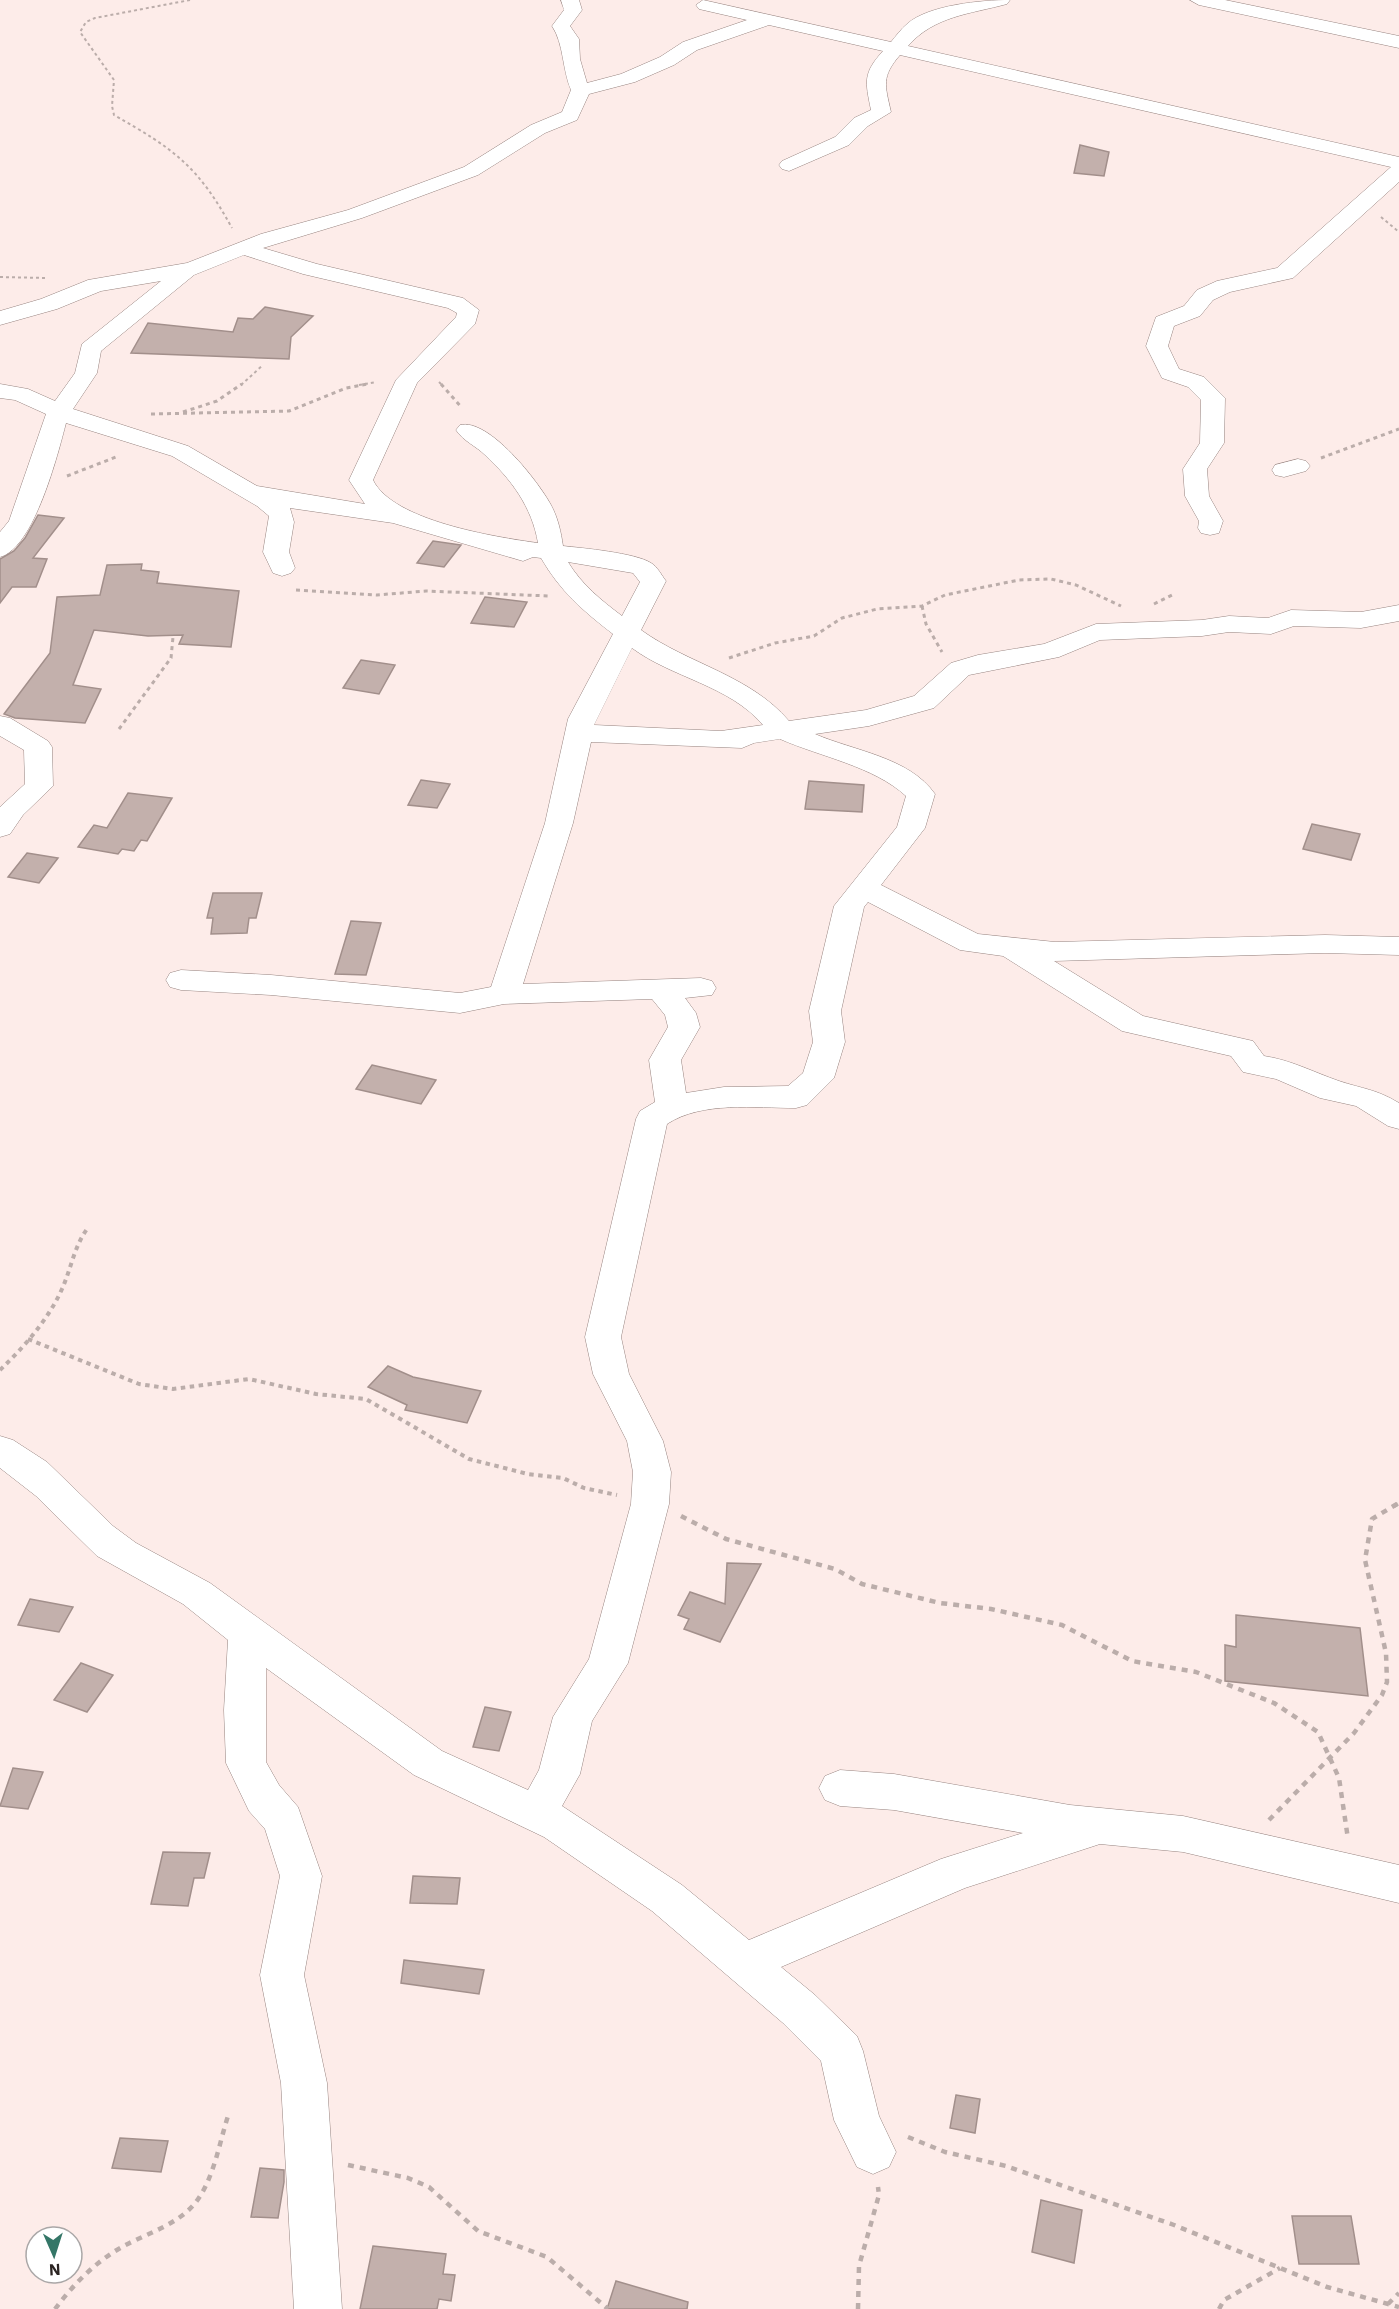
<svg xmlns="http://www.w3.org/2000/svg" width="1399" height="2309" font-family="'IBM Plex Sans',sans-serif">
<rect width="100%" height="100%" fill="#fdece9"/>
<g fill="#c3b0ac" stroke="#a28f8b" stroke-width="1.5">
<polygon points="1080,145 1109,152 1104,176 1074,173"/>
<polygon points="265,307 313,316 291,337 289,359 131,353 148,323 233,332 238,318 253,319"/>
<polygon points="38,515 64,518 33,558 47,559 36,587 12,587 0,603 0,559 14,551 25,538"/>
<polygon points="433,541 461,545 444,567 417,563"/>
<polygon points="142,564 141,570 159,572 157,583 239,591 231,647 179,644 183,635 148,636 94,630 73,685 101,689 85,723 15,718 4,714 50,653 57,597 100,595 107,565"/>
<polygon points="485,597 527,602 514,627 471,623"/>
<polygon points="361,660 395,665 379,694 343,688"/>
<polygon points="421,780 450,784 437,808 408,805"/>
<polygon points="809,781 864,785 862,812 805,809"/>
<polygon points="128,793 172,798 147,841 141,840 134,851 122,849 118,854 78,847 94,825 107,828"/>
<polygon points="1312,824 1360,834 1351,860 1303,849"/>
<polygon points="27,853 58,858 39,883 8,877"/>
<polygon points="213,893 262,893 256,918 249,918 247,933 211,934 213,918 207,918"/>
<polygon points="351,921 381,923 366,975 335,974"/>
<polygon points="372,1065 436,1080 421,1104 356,1089"/>
<polygon points="388,1366 413,1377 481,1391 467,1423 405,1410 407,1405 368,1387"/>
<polygon points="727,1563 761,1564 720,1642 684,1629 689,1619 678,1615 690,1592 725,1604"/>
<polygon points="30,1599 73,1607 59,1632 18,1625"/>
<polygon points="1236,1615 1360,1628 1368,1696 1225,1681 1225,1645 1236,1647"/>
<polygon points="81,1663 113,1675 87,1712 54,1700"/>
<polygon points="485,1707 511,1712 499,1751 473,1747"/>
<polygon points="13,1768 43,1772 28,1809 0,1806"/>
<polygon points="163,1852 210,1853 204,1878 194,1878 188,1906 151,1904"/>
<polygon points="413,1876 460,1878 457,1904 410,1903"/>
<polygon points="404,1960 484,1970 479,1994 401,1983"/>
<polygon points="956,2095 980,2099 975,2133 950,2128"/>
<polygon points="120,2138 168,2141 161,2172 112,2168"/>
<polygon points="260,2168 284,2170 284,2182 278,2218 251,2217"/>
<polygon points="1041,2200 1082,2210 1074,2263 1032,2252"/>
<polygon points="1292,2216 1351,2216 1359,2264 1299,2264"/>
<polygon points="373,2246 446,2254 443,2274 455,2275 451,2301 439,2299 437,2309 360,2309"/>
<polygon points="616,2281 688,2302 687,2309 607,2309"/>
</g>
<g fill="none" stroke-linecap="round" stroke-linejoin="round">
<g stroke="#978480" stroke-width="1">
<g id="minor">
<path d="M 561,0 L 579,0 L 582,10 L 570,26 L 579,39 L 580,59 L 587,83 L 621,74 L 660,57 L 683,42 L 747,20 L 699,9 L 696,5 L 703,0 L 891,42 C 896,36 901,29 907,24 C 928,5 982,0 1010,0 L 1007,4 C 970,14 934,16 908,46 L 1399,157 L 1399,182 L 1293,278 L 1230,292 L 1213,300 L 1200,316 L 1174,326 L 1168,346 L 1179,369 L 1204,377 L 1225,398 L 1224,443 L 1207,469 L 1209,496 L 1223,521 L 1219,533 L 1210,535 L 1201,533 L 1198,528 L 1199,521 L 1185,496 L 1183,469 L 1200,443 L 1201,400 L 1188,387 L 1162,378 L 1146,346 L 1156,317 L 1184,306 L 1197,290 L 1217,281 L 1277,268 L 1391,167 L 900,55 C 881,77 885,85 891,112 L 868,126 L 849,145 L 789,171 L 782,169 L 779,165 L 782,161 L 835,137 L 854,118 L 871,110 C 865,81 863,73 883,51 L 769,25 L 697,50 L 674,65 L 635,82 L 589,94 L 577,120 L 545,133 L 478,175 L 362,218 L 263,248 L 317,264 L 463,298 L 479,310 L 475,324 L 417,383 L 373,480 C 393,521 495,537 538,543 C 532,507 511,479 485,455 C 476,446 463,441 456,430 L 460,425 C 489,418 538,481 551,505 C 558,518 561,532 563,546 C 582,548 636,553 651,563 C 657,566 662,576 666,581 L 641,630 C 688,664 750,675 789,721 L 866,710 L 914,696 L 951,663 L 978,655 L 1044,644 L 1096,624 L 1202,620 L 1229,616 L 1268,618 L 1291,610 L 1361,612 L 1399,605 L 1399,621 L 1361,628 L 1294,626 L 1271,634 L 1229,632 L 1202,636 L 1100,640 L 1059,657 L 969,675 L 934,708 L 869,726 L 815,734 C 854,751 909,757 935,794 L 925,828 L 881,885 L 978,934 L 1055,942 L 1325,935 L 1399,937 L 1399,955 L 1325,953 L 1054,961 L 1143,1016 L 1253,1041 L 1264,1056 C 1291,1060 1313,1072 1339,1081 C 1363,1089 1376,1089 1399,1103 L 1399,1129 L 1388,1126 L 1356,1106 L 1320,1098 L 1276,1079 L 1243,1072 L 1231,1056 L 1122,1031 L 1003,956 L 960,950 L 868,902 L 864,907 L 841,1011 L 845,1042 L 834,1078 L 807,1105 L 796,1108 C 755,1108 702,1101 667,1124 L 621,1337 L 629,1374 L 663,1441 L 671,1472 L 669,1504 L 628,1663 L 592,1721 L 580,1774 L 562,1806 L 682,1885 L 749,1940 L 941,1859 L 1023,1833 L 894,1810 L 840,1806 L 825,1800 L 819,1788 L 825,1776 L 840,1770 L 894,1774 L 1070,1805 L 1183,1816 L 1399,1865 L 1399,1903 L 1183,1852 L 1100,1844 L 965,1888 L 781,1967 L 815,1995 L 857,2036 L 863,2051 L 879,2116 L 896,2152 L 889,2167 L 873,2174 L 857,2167 L 834,2120 L 821,2061 L 783,2023 L 652,1911 L 544,1837 L 414,1775 L 266,1668 L 266,1762 L 279,1785 L 298,1807 L 322,1876 L 304,1975 L 327,2083 L 342,2309 L 294,2309 L 281,2083 L 260,1975 L 280,1876 L 265,1829 L 249,1811 L 226,1763 L 224,1710 L 228,1640 L 183,1604 L 97,1556 L 36,1496 L 0,1468 L 0,1436 L 13,1440 L 47,1462 L 113,1526 L 136,1543 L 210,1583 L 442,1751 L 528,1790 L 539,1770 L 553,1717 L 589,1659 L 631,1504 L 633,1472 L 627,1441 L 593,1374 L 585,1337 L 636,1119 L 640,1111 L 655,1102 L 649,1060 L 668,1027 L 665,1015 L 652,999 L 504,1004 L 460,1013 L 271,995 L 181,990 L 170,987 L 166,980 L 170,973 L 181,970 L 271,975 L 460,993 L 491,987 L 545,823 L 568,719 L 613,634 C 583,611 560,591 541,558 L 533,557 L 523,561 L 393,523 L 290,508 L 294,522 L 289,552 L 295,568 L 291,573 L 282,576 L 273,573 L 263,552 L 269,516 L 257,506 L 172,456 L 66,423 C 58,454 34,548 0,557 L 0,532 L 9,521 L 46,414 L 15,400 L 0,398 L 0,384 L 28,389 L 55,401 L 75,373 L 82,344 L 161,281 L 101,291 L 57,309 L 0,325 L 0,311 L 41,299 L 88,280 L 187,263 L 261,234 L 348,210 L 464,167 L 531,125 L 562,112 L 571,90 C 562,69 564,44 552,26 L 564,10 ZM 244,255 L 303,274 L 448,308 L 457,313 L 456,317 L 396,380 L 349,480 L 365,504 L 257,486 L 188,446 L 73,409 L 97,373 L 101,351 L 194,275 ZM 568,562 L 633,573 L 640,582 L 622,616 C 601,600 582,585 568,562 ZM 632,648 C 672,678 729,685 763,725 L 721,731 L 594,725 ZM 780,739 C 821,757 873,766 906,796 L 897,827 L 834,906 L 809,1011 L 813,1042 L 803,1073 L 788,1086 L 724,1087 L 686,1093 L 681,1060 L 700,1027 L 696,1013 L 685,998 L 712,995 L 716,988 L 712,981 L 701,978 L 523,984 L 573,823 L 591,742 L 742,748 L 754,743 Z"/>
<polygon points="1190,0 1225,0 1399,36 1399,48 1199,5"/>
<polygon points="1298,459 1306,461 1310,466 1306,471 1284,477 1275,475 1272,470 1275,465"/>
<polygon points="0,716 10,718 48,741 52,747 53,786 23,815 10,834 0,837 0,807 25,784 24,750 0,736"/>
</g>
</g>
<g stroke="#bbadaa" stroke-width="2" stroke-dasharray="3 3" stroke-linecap="butt">
<path d="M 190,0 L 95,18 L 86,22 L 80,32 L 114,80 L 112,106 L 114,115 C 174,149 198,166 232,228"/>
<polyline points="1381,217 1399,232"/>
<polyline points="0,277 45,278"/>
<polyline points="439,382 442,385"/>
<polyline points="241,385 263,365"/>
<polyline points="359,385 376,382"/>
</g>
<g stroke="#bbadaa" stroke-width="3" stroke-dasharray="4 4" stroke-linecap="butt">
<polyline points="441,384 462,408"/>
<polyline points="183,412 217,401 242,384"/>
<polyline points="151,414 289,411 346,388 367,384"/>
<polyline points="1321,458 1399,429"/>
<polyline points="67,476 116,457"/>
<polyline points="296,590 377,595 426,591 549,596"/>
<polyline points="1154,604 1172,595"/>
<polyline points="922,606 926,624 942,652"/>
<polyline points="729,658 775,643 814,636 842,618 877,609 922,606 945,595 1019,580 1051,579 1076,585 1121,606"/>
<polyline points="119,729 171,658 173,637"/>
</g>
<g stroke="#bbadaa" stroke-width="4" stroke-dasharray="4.5 4.5" stroke-linecap="butt">
<polyline points="28,1339 139,1384 173,1389 249,1379 316,1394 366,1399 469,1459 528,1474 563,1478 584,1488 617,1495"/>
<path d="M 0,1370 C 24,1347 48,1320 62,1289 C 71,1269 74,1247 87,1229"/>
<polyline points="1394,1506 1399,1503"/>
</g>
<g stroke="#bbadaa" stroke-width="4.5" stroke-dasharray="6 6" stroke-linecap="butt">
<polyline points="681,1516 726,1539 835,1569 862,1584 940,1603 991,1609 1062,1625 1132,1661 1196,1672 1274,1703 1318,1732 1339,1778 1348,1839"/>
<polyline points="1269,1820 1354,1733 1382,1695 1387,1682 1386,1653 1365,1560 1372,1519 1397,1504"/>
<polyline points="908,2137 945,2152 1006,2166 1174,2225 1327,2287 1399,2307"/>
<polyline points="348,2165 408,2178 429,2187 478,2231 547,2257 608,2309"/>
<polyline points="1388,2304 1399,2293"/>
<path d="M 55,2309 C 73,2285 95,2262 122,2247 C 147,2233 178,2225 196,2202 C 214,2178 219,2144 228,2116"/>
<polyline points="858,2309 859,2266 879,2195 878,2187"/>
<polyline points="1219,2309 1224,2300 1280,2268"/>
</g>
<use href="#minor" fill="#fff" fill-rule="evenodd"/>
</g>
<g transform="translate(54 2255) rotate(177)"><circle r="28" fill="#ffffff" stroke="#aaa7a7" stroke-width="1.5"/>
<path d="M0-4.5L10 22L0 15L-10 22Z" fill="#347667"/>
<text y="-9" font-size="16" font-weight="bold" text-anchor="middle" fill="#2b2422">N</text>
</g>
</svg>
